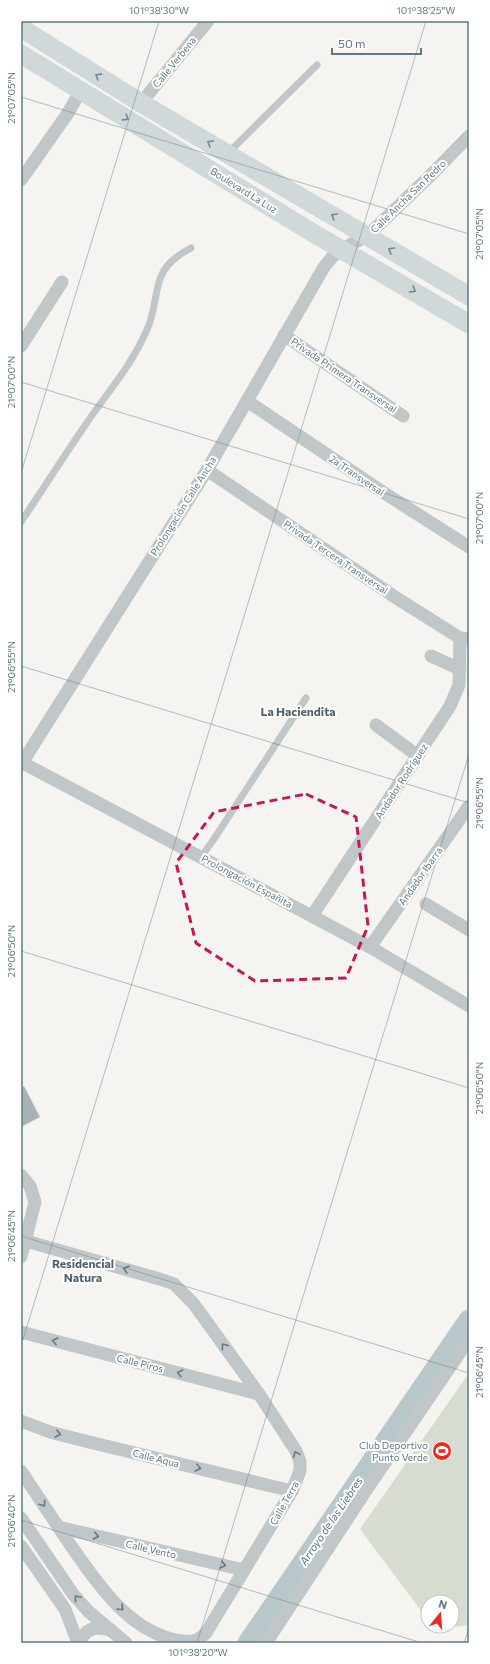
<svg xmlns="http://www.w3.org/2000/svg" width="490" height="1664" font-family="Commissioner,sans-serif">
<rect width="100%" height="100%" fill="#f5f4f0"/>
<polygon fill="#d7dcd1" points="469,1373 469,1625 435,1629 432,1626 452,1626 452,1602 428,1602 428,1620 360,1529"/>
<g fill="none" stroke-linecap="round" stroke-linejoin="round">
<polyline stroke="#b8c7c9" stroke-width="21" points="248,1643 469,1320"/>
</g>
<polygon fill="#a8b2b5" stroke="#d6d5d3" points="24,1086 40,1117 21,1127 21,1088"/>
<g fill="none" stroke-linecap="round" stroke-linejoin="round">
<g stroke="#c1c6c8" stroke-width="7">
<polyline points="228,153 317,65"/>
<path d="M 21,522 C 43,489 64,456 86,424 C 107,393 131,366 146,332 C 163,296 146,271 191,248"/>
<polyline points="201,857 214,839 306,698"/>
</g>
<g stroke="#c1c6c8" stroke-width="13">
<polyline points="141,103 208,21"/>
<polyline points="21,180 68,113 81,90"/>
<polyline points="284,335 403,416"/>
<polyline points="21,346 62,282"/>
<polyline points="247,401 378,489 469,547"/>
<polyline points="207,470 398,599 460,638 469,639"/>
<polyline points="431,656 460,669"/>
<polyline points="376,725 418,756"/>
<polyline points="21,762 370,947 469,1006"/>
<polyline points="22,763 207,470 324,267 333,256 342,249 367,236 431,175 469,136"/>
<polyline points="426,904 469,930"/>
<polyline points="312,916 450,706 459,685 460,638"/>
<polyline points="370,947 469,806"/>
<polyline points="21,1175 30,1186 35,1202 21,1257"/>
<polyline points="21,1332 259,1394"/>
<polyline points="21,1421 50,1432 85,1441 292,1491"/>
<path d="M 21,1471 C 37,1495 53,1519 69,1543 C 95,1580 125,1627 172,1639 C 180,1641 188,1643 196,1640 C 200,1639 203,1635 206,1633 L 292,1491 L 300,1471 L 300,1462 L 296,1451 L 259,1394 L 193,1303 L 174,1284 L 163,1280 L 26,1241"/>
<polyline points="21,1518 73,1594 88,1611 126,1643"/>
<polyline points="58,1527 244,1570"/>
<polyline points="21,1546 65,1609 78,1643"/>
<path d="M 78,1643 C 87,1628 94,1626 111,1630"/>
<polyline points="266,1643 367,1489 469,1339"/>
</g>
<g stroke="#d0d8da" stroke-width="19">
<polyline points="21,28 141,103 469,296"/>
<polyline points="21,54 308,230 469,324"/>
</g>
</g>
<defs><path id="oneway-chevron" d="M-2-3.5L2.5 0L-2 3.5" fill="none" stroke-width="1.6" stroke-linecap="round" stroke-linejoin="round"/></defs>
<g stroke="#72878f">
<use href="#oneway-chevron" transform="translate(98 76) rotate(-148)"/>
<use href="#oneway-chevron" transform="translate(126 118) rotate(32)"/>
<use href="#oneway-chevron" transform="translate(210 143) rotate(-150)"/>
<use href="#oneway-chevron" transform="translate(334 216) rotate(-149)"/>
<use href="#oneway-chevron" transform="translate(391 250) rotate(-149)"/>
<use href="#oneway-chevron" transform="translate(413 290) rotate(31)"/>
</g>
<g stroke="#627982">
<use href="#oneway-chevron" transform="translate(126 1269) rotate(-164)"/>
<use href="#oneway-chevron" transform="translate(55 1341) rotate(-166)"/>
<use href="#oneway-chevron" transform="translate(224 1346) rotate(-126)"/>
<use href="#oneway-chevron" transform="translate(180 1373) rotate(-166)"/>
<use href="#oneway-chevron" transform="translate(58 1434) rotate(14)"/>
<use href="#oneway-chevron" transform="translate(296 1454) rotate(-114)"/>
<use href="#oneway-chevron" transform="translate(198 1468) rotate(14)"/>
<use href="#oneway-chevron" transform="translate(43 1504) rotate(56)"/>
<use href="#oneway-chevron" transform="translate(96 1536) rotate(13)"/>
<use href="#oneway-chevron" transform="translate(223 1565) rotate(13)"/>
<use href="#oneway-chevron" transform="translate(77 1598) rotate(-130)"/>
<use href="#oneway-chevron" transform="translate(121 1608) rotate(44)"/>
</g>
<path fill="none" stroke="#c2185b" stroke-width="3" stroke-dasharray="8 5" stroke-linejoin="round" d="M 306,794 L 356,817 L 368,926 L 346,978 L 255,981 L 196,943 L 176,863 L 214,812 Z"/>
<path fill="none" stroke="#627982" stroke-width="1" stroke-opacity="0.45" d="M 21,97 L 469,234M 21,382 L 469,519M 21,473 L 159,21M 21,666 L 469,803M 21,951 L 469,1088M 21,1236 L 469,1373M 21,1346 L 426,21M 21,1520 L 422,1643M 197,1643 L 469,754M 464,1643 L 469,1628"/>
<defs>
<g id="stadium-disc" transform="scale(1)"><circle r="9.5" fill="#e72b1d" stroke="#fff"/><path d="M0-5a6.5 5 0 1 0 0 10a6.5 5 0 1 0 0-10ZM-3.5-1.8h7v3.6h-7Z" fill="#fff"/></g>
</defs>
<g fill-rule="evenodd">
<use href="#stadium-disc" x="442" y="1451"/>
</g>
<g text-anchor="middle" stroke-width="4" stroke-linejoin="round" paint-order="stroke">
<g font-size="10" fill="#627982" stroke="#fff">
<text transform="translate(174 62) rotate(-51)" y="4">Calle Verbena</text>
<text transform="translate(244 190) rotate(32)" y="4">Boulevard La Luz</text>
<text transform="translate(408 196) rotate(-44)" y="4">Calle Ancha San Pedro</text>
<text transform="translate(344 375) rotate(34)" y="4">Privada Primera Transversal</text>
<text transform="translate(357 475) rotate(34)" y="4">2a Transversal</text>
<text transform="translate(183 506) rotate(-58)" y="4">Prolongación Calle Ancha</text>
<text transform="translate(336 557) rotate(34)" y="4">Privada Tercera Transversal</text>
<text transform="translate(401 781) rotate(-57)" y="4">Andador Rodríguez</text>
<text transform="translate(420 876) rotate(-55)" y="4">Andador Ibarra</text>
<text transform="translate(247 881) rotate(28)" y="4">Prolongación Españita</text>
<text transform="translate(140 1363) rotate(14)" y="4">Calle Piros</text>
<text transform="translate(156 1458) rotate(14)" y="4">Calle Aqua</text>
<text transform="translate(284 1503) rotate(-61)" y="4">Calle Terra</text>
<text transform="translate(151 1549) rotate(13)" y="4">Calle Vento</text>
</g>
<g font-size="10" fill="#627982" stroke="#fff" text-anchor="end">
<text x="428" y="1449">Club Deportivo<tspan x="428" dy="12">Punto Verde</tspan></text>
</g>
<g font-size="11" font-style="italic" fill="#597679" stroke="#fff">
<text transform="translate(331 1521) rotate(-56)" y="4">Arroyo de las Liebres</text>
</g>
<g font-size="12" font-weight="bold" fill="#516167" stroke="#fff">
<text x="298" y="716">La Haciendita</text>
<text x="83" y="1268">Residencial<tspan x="83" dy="14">Natura</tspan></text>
</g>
</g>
<rect width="490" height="1664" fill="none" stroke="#ffffff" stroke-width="44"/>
<g transform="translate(440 1614) rotate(17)"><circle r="19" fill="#ffffff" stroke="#c0c9cd"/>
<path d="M0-3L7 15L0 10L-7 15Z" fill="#e72b1d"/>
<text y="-6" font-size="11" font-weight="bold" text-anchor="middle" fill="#627982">N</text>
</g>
<path d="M332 48v6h89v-6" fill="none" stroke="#627982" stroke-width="2"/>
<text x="338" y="48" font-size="12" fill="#627982" stroke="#ffffff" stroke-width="3" paint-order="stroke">50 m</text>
<rect x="22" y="22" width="446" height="1620" fill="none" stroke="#627982" stroke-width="1.5"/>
<g font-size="10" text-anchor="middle" fill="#627982">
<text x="159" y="14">101°38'30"W</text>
<text x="426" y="14">101°38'25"W</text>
<text transform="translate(11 98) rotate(-90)" y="4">21°07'05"N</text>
<text transform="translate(479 234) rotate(-90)" y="4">21°07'05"N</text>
<text transform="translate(11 382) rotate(-90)" y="4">21°07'00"N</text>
<text transform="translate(479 518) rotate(-90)" y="4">21°07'00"N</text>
<text transform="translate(11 667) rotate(-90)" y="4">21°06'55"N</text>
<text transform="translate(479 803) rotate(-90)" y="4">21°06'55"N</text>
<text transform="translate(11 951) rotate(-90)" y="4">21°06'50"N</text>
<text transform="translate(479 1088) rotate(-90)" y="4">21°06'50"N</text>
<text transform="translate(11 1236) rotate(-90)" y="4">21°06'45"N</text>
<text transform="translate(479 1372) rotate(-90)" y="4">21°06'45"N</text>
<text transform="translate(11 1521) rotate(-90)" y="4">21°06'40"N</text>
<text x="198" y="1656">101°38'20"W</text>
</g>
</svg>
